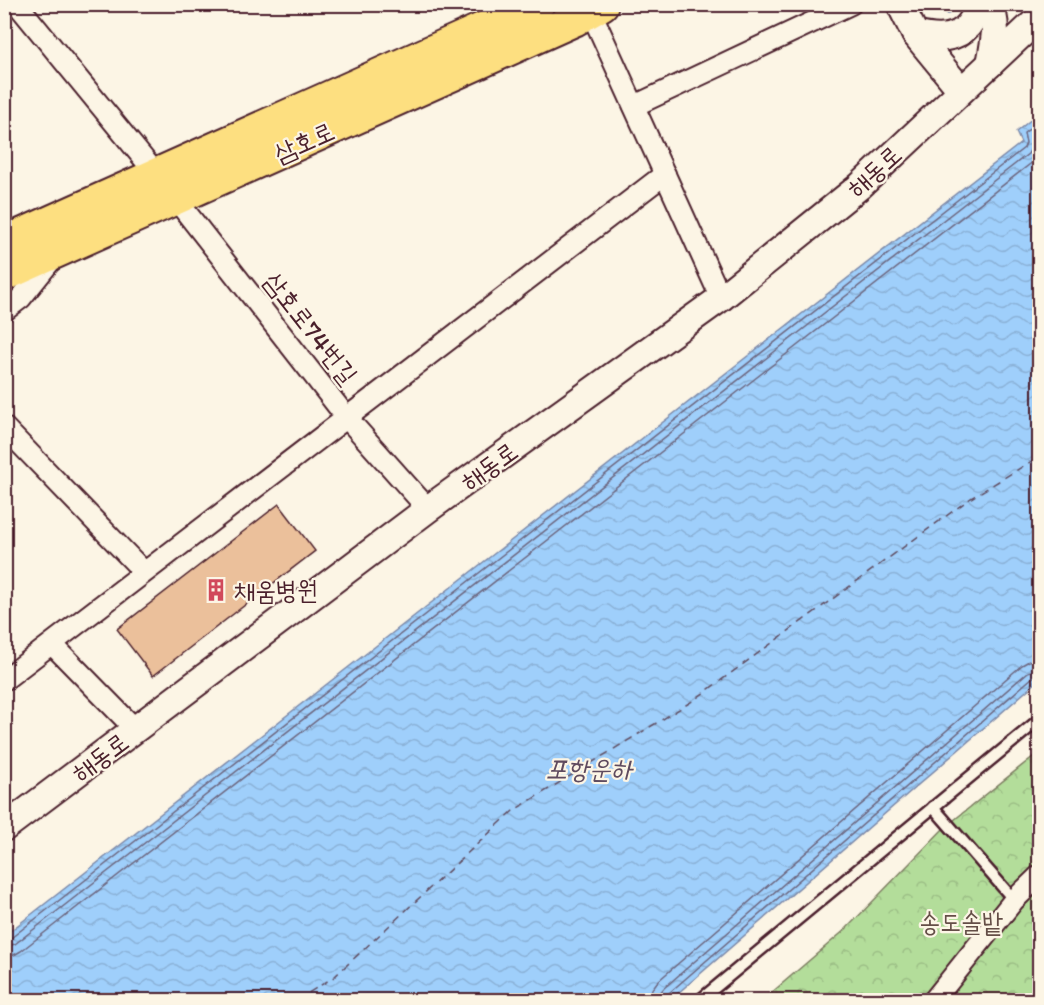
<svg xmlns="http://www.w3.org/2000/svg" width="1044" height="1005" font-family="Itim,'Poor Story',sans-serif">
<defs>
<pattern id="park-crowns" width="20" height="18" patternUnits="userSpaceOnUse" patternTransform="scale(1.5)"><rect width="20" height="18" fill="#b3dd9a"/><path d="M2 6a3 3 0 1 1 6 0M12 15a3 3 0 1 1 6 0" fill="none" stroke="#9bbd85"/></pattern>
<pattern id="water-waves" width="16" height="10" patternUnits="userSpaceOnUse" patternTransform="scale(1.5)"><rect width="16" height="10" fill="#9fcffb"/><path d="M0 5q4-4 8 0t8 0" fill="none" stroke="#8ab1d7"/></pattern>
</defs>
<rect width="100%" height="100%" fill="#fcf5e5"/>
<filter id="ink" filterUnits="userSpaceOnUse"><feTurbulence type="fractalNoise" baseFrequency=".0167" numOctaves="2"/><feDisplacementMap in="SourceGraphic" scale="12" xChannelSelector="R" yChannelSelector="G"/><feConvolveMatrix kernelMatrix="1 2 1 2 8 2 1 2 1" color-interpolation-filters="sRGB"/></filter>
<g filter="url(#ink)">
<polygon fill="url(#park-crowns)" stroke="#7e7e62" stroke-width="1.5" points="1039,752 1039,1000 763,1000 846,929 944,828"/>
<polygon fill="url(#water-waves)" stroke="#7d89a8" stroke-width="1.5" points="1039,113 1039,680 670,1000 5,1000 5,935 1021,143 1016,132"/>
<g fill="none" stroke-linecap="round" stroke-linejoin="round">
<g stroke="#6c657e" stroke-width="1.5">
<polyline points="4,940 11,938 1024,148 1026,143 1024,133 1040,121"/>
<polyline points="4,947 15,944 1028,154 1033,146 1033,136 1040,130"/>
<polyline points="4,956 14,955 21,951 1034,161 1040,155"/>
<polyline points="650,1000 652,989 658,981 1022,665 1029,661 1040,659"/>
<polyline points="659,1000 660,993 664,988 1028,672 1040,668"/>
<polyline points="667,1000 669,993 1033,677 1040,676"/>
</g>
<polyline stroke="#7d89a8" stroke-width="7" points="944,4 948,11"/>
<polyline stroke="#5f4b5f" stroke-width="1.5" stroke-dasharray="8 6" stroke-linecap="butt" points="297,1000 334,977 513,811 694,700 971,498 1040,456"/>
</g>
<polygon fill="#ebc09b" stroke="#4a1f2b" stroke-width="1.5" points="279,504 315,551 153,676 117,629"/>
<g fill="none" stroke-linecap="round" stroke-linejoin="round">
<g stroke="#4a1f2b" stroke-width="15">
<g id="service">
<polyline points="933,807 1014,900"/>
<polyline points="700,1000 1040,719"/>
</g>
</g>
<g stroke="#4a1f2b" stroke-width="24">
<g id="minor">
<polyline points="17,4 157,175 347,418 428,509"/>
<polyline points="591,12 721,298"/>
<polyline points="634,106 851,4"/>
<polyline points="4,311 21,298 53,258"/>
<polyline points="4,427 144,572"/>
<polyline points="52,644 136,730"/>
<polyline points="4,680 665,174"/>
<polyline points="934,1000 1014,900 1040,875"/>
</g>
</g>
<g stroke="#4a1f2b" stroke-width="30">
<g id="tertiary">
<polyline points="900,4 915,34 961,90"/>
<path d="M 989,4 C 999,23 994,43 990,64"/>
<path d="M 915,34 C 945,42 969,39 979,4"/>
<polyline points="4,828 428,509 721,298 860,186 1040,17"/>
</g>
</g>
<g stroke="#4a1f2b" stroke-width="36">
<g id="primary">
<polyline points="8,241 538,4"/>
<polyline points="4,275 574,20 602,4"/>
</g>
</g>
<use href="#service" stroke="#fcf5e5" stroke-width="10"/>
<use href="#minor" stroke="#fcf5e5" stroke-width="20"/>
<use href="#tertiary" stroke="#fcf5e5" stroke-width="26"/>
<use href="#primary" stroke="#fddf80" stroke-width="32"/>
</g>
</g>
<defs>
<g id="building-bare" transform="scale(1.8)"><path d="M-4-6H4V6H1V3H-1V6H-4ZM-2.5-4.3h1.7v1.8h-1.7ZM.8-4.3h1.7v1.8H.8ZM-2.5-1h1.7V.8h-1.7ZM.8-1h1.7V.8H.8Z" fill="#d1495b" stroke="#fcf5e5" stroke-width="2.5" paint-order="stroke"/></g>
</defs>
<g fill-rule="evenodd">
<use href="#building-bare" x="216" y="590"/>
</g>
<g text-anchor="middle" stroke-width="4.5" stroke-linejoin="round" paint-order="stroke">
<g font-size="26" fill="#4a1f2b" stroke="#fcf5e5">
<text transform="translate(304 142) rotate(-24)" y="9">삼호로</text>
<text transform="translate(874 171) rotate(-42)" y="9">해동로</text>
<text transform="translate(311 328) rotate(52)" y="9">삼호로74번길</text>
<text transform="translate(489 466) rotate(-36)" y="9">해동로</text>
<text transform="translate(100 757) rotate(-37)" y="9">해동로</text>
</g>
<g font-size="26" fill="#4a1f2b" stroke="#fcf5e5" text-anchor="start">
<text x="234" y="599">채움병원</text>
</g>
<g font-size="26" fill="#644e47" stroke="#fcf5e5">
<text x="961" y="931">송도솔밭</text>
</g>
<g font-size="27" font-style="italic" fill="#5f4b5f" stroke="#fcf5e5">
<text x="589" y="778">포항운하</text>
</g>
</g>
<rect width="1044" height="1005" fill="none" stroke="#fcf5e5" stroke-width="24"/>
<rect x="12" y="12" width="1020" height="981" fill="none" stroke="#4a1f2b" stroke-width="2" filter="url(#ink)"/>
</svg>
